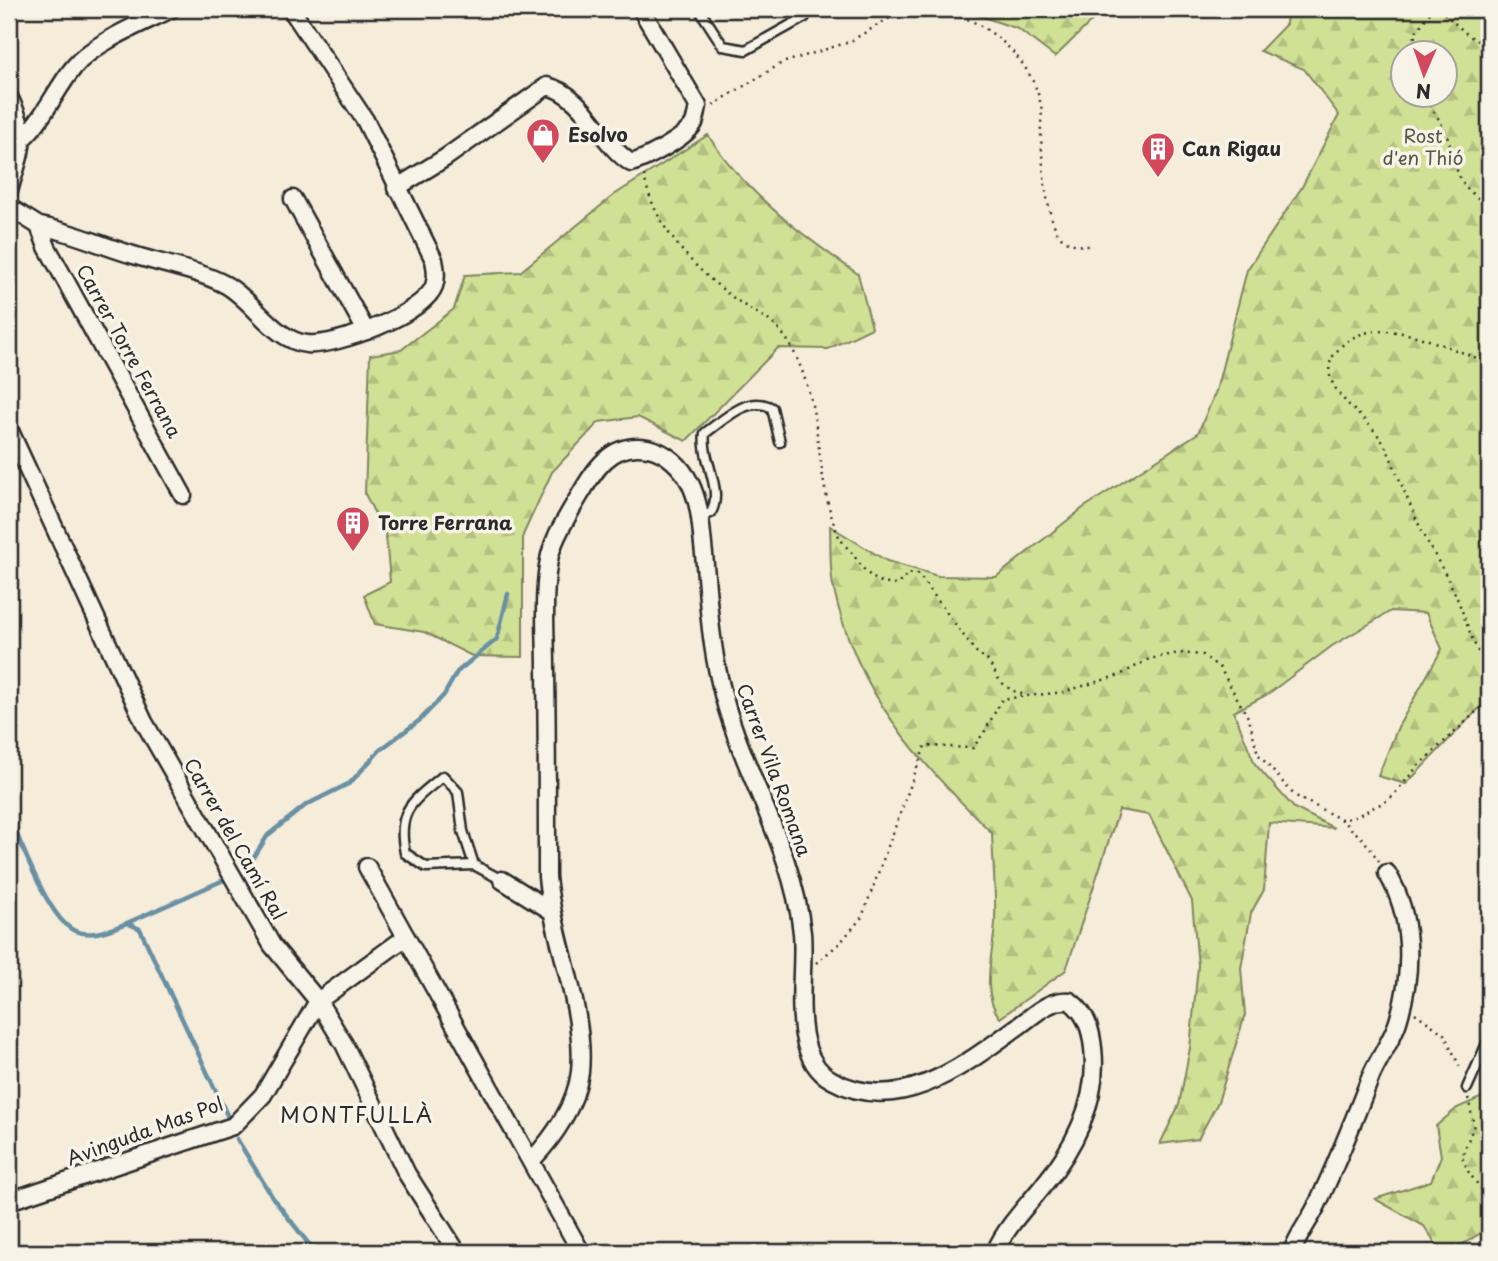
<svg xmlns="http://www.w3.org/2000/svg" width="1498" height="1261" font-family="'Playpen Sans',sans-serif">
<defs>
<pattern id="forest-firs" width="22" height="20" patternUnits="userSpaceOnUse" patternTransform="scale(1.75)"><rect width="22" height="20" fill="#d0e094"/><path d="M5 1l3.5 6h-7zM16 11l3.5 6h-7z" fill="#b3c080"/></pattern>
</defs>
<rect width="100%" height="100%" fill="#f6ecda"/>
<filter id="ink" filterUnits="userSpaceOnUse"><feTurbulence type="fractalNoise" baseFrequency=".0143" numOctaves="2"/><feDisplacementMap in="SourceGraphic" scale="14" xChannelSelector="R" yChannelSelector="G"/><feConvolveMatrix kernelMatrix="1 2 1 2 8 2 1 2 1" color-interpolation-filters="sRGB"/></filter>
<g filter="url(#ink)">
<g fill="url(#forest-firs)" stroke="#7e8660" stroke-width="2" fill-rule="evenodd">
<polygon points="960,9 1104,9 1055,57 1018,29"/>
<path d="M 1287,9 L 1489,9 L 1489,698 L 1406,784 L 1378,776 L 1398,727 L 1442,649 L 1426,613 L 1391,611 L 1332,646 L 1268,694 L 1234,712 L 1255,764 L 1294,808 L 1334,828 L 1269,823 L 1264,890 L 1251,913 L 1241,968 L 1245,1015 L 1218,1102 L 1198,1139 L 1160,1144 L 1179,1105 L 1190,1048 L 1198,966 L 1192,901 L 1149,815 L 1119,810 L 1066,970 L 1000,1018 C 979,991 994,953 995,922 C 996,893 993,863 992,833 C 918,760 858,696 834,590 C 829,570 831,546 830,526 L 887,561 L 938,576 L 996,577 L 1083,508 L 1198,433 L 1216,391 L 1247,270 L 1302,187 L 1339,115 L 1304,69 L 1260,51 L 1286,24 ZM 1446,52 L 1446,94 L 1404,94 L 1404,52 Z"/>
<path d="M 708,135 C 745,193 803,236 858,274 L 872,328 L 828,349 L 778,348 L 686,441 L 638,417 L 599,422 L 552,472 L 523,535 L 523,657 L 472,656 L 424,632 L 375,624 L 364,595 L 390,582 L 386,536 L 365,494 L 370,355 L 401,350 L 454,309 L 465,275 L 520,272 L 614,195 Z"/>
<polygon points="1489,1094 1489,1228 1450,1252 1441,1252 1424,1226 1375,1199 1431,1181 1441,1156 1436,1126 1457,1108"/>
</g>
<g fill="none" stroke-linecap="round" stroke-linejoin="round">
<g stroke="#6890a3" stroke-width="4.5">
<path d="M 9,816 C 22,844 48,919 75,931 C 93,938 111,929 127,923 L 140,929 L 228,1117"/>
<polyline points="249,865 268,835 306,805 350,783 380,750 420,720 444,695 457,672 497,639 508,594"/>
<polyline points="127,923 226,879"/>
<polyline points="237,1139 273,1198 315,1252"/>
</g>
<g stroke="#2b2b2b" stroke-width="13">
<g id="lane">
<polyline points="699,9 723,46 746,50 805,17"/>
<path d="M 700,517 L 711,513 C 724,488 701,460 705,433 C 724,420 748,394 772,408 L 780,442"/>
<path d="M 474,865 L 463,831 L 458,792 L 443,776 C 413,801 396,810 405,853 L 426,867 L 474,865 L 502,880"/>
<polyline points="1467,1088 1489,1039"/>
</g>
</g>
<g stroke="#2b2b2b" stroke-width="21">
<g id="street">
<path d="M 9,97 C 30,139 21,148 9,191"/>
<path d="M 24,137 C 45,117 56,89 74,67 C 94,42 143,23 171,9"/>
<path d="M 396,188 L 445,158 L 547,86 C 585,95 600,143 631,163 C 646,159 687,137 694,123 C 696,118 697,111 698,106 L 641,9"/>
<polyline points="293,199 366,331"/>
<polyline points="9,207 39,226 47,247 183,495"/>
<path d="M 39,226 C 71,231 99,245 130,254 C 161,264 198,270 226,285 C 253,300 275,341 307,344 C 335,347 424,314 434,286 C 437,278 436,269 434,260 L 365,120 L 291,9"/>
<polyline points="9,429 144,722 272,945 318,1001 344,1044 407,1174 457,1252"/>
<polyline points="367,867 406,937"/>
<polyline points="502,880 550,910"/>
<path d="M 532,1160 C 554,1137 576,1105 580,1072 C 586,1010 553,940 547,877 C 547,808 547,739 546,669 C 546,632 542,592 550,555 C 554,538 563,524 571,510 C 590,479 606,440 648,448 C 667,452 682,467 690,483 C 701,505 701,530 704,554 C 708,596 710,640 720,682 C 739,768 793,844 802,933 C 806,977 787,1056 832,1080 C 900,1118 967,1063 1020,1025 C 1035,1014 1050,999 1070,1001 C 1086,1013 1091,1029 1093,1048 C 1099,1100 1074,1148 1042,1187 C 1025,1208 1006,1227 995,1252"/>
<polyline points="9,1201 233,1126 263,1095 318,1001 406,937 581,1252"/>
<path d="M 1292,1252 C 1298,1234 1309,1222 1317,1205 C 1337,1163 1354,1120 1371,1076 C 1379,1057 1394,1038 1399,1018 C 1413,970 1413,916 1387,873"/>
</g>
</g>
<g stroke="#2b2b2b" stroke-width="2.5" stroke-dasharray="2 5" stroke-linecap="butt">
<polyline points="1439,9 1469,36 1489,46"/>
<path d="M 898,13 C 920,13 946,11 967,19 C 1001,33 1035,69 1041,106 C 1043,114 1040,124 1041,133 C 1042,158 1045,212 1058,233 C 1065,244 1079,246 1091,246"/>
<polyline points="1414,52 1415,33 1433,9"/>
<path d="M 1422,94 C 1431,108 1443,123 1448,138 C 1461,178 1452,180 1489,206"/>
<polyline points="713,105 782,63 849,42 905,9"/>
<path d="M 644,175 C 654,230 700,275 745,306 C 757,314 769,318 779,330 C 791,342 798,360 804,376 C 822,427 817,482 837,532 C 840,541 849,549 855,557 C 866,574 876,584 897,585 L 908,574 L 916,573 L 922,579 L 975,651 L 988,661 L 1000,681 L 1011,690 L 1025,695"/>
<path d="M 1489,362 C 1445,349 1374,306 1337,351 C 1328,361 1327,371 1333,384 C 1344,407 1376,423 1389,454 C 1401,482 1411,510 1425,537 C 1435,557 1448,577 1457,598 C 1468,625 1472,645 1489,670"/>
<polyline points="1340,819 1353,818 1390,799 1418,766 1489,700"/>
<polyline points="816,963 840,943 862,917 925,746 973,748 985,731 1002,699 1063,692 1120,675 1149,659 1179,653 1203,655 1220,668 1249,719 1258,754 1294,795 1340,819 1363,839 1379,861"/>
<polyline points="1415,1013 1444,1034 1462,1071"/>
<polyline points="1468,1098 1474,1125 1462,1157 1469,1173 1489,1199"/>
<polyline points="1467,1252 1489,1240"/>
</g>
<use href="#lane" stroke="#f7f3e8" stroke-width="8"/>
<use href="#street" stroke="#f7f3e8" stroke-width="16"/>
</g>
</g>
<defs>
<g id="shop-pin" transform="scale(1.75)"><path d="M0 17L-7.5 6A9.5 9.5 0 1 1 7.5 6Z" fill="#d1495b" stroke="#f7f3e8"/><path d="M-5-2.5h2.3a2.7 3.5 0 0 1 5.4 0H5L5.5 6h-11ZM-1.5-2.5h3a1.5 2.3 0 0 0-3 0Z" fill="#fff"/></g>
<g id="building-pin" transform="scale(1.75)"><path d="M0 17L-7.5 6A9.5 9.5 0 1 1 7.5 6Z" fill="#d1495b" stroke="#f7f3e8"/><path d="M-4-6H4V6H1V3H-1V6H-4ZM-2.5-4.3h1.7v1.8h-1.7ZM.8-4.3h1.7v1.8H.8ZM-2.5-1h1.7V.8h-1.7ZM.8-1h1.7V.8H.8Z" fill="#fff"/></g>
</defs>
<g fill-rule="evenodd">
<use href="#shop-pin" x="543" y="135"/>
<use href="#building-pin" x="1158" y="149"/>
<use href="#building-pin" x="353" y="523"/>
</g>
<g text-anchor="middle" stroke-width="7" stroke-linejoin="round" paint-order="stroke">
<g font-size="19" font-weight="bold" fill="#2b2b2b" stroke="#f7f3e8" text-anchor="start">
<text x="568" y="142">Esolvo</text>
<text x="1182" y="156">Can Rigau</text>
<text x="378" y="530">Torre Ferrana</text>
</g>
<g font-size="19" fill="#545845" stroke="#f7f3e8">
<text x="1423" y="143">Rost<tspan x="1423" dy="22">d'en Thió</tspan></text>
</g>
<g font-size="19" fill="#2b2b2b" stroke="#f7f3e8">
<text transform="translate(129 351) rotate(61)" y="7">Carrer Torre Ferrana</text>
<text transform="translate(774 770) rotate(70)" y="7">Carrer Vila Romana</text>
<text transform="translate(235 839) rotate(60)" y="7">Carrer del Camí Ral</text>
<text transform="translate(145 1131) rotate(-20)" y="7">Avinguda Mas Pol</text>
</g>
<g font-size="21" letter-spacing="2" fill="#2b2b2b" stroke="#f7f3e8">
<text x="357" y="1123">MONTFULLÀ</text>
</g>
</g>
<rect width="1498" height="1261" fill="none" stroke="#f7f3e8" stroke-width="35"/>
<rect x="18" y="18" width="1463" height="1226" fill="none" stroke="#2b2b2b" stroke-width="2.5" filter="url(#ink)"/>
<g transform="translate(1424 74) rotate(182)"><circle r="33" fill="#f7f3e8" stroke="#a5a39c" stroke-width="2"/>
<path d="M0-5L12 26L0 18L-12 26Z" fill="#d1495b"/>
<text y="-10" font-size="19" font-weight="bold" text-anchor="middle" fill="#2b2b2b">N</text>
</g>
</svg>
